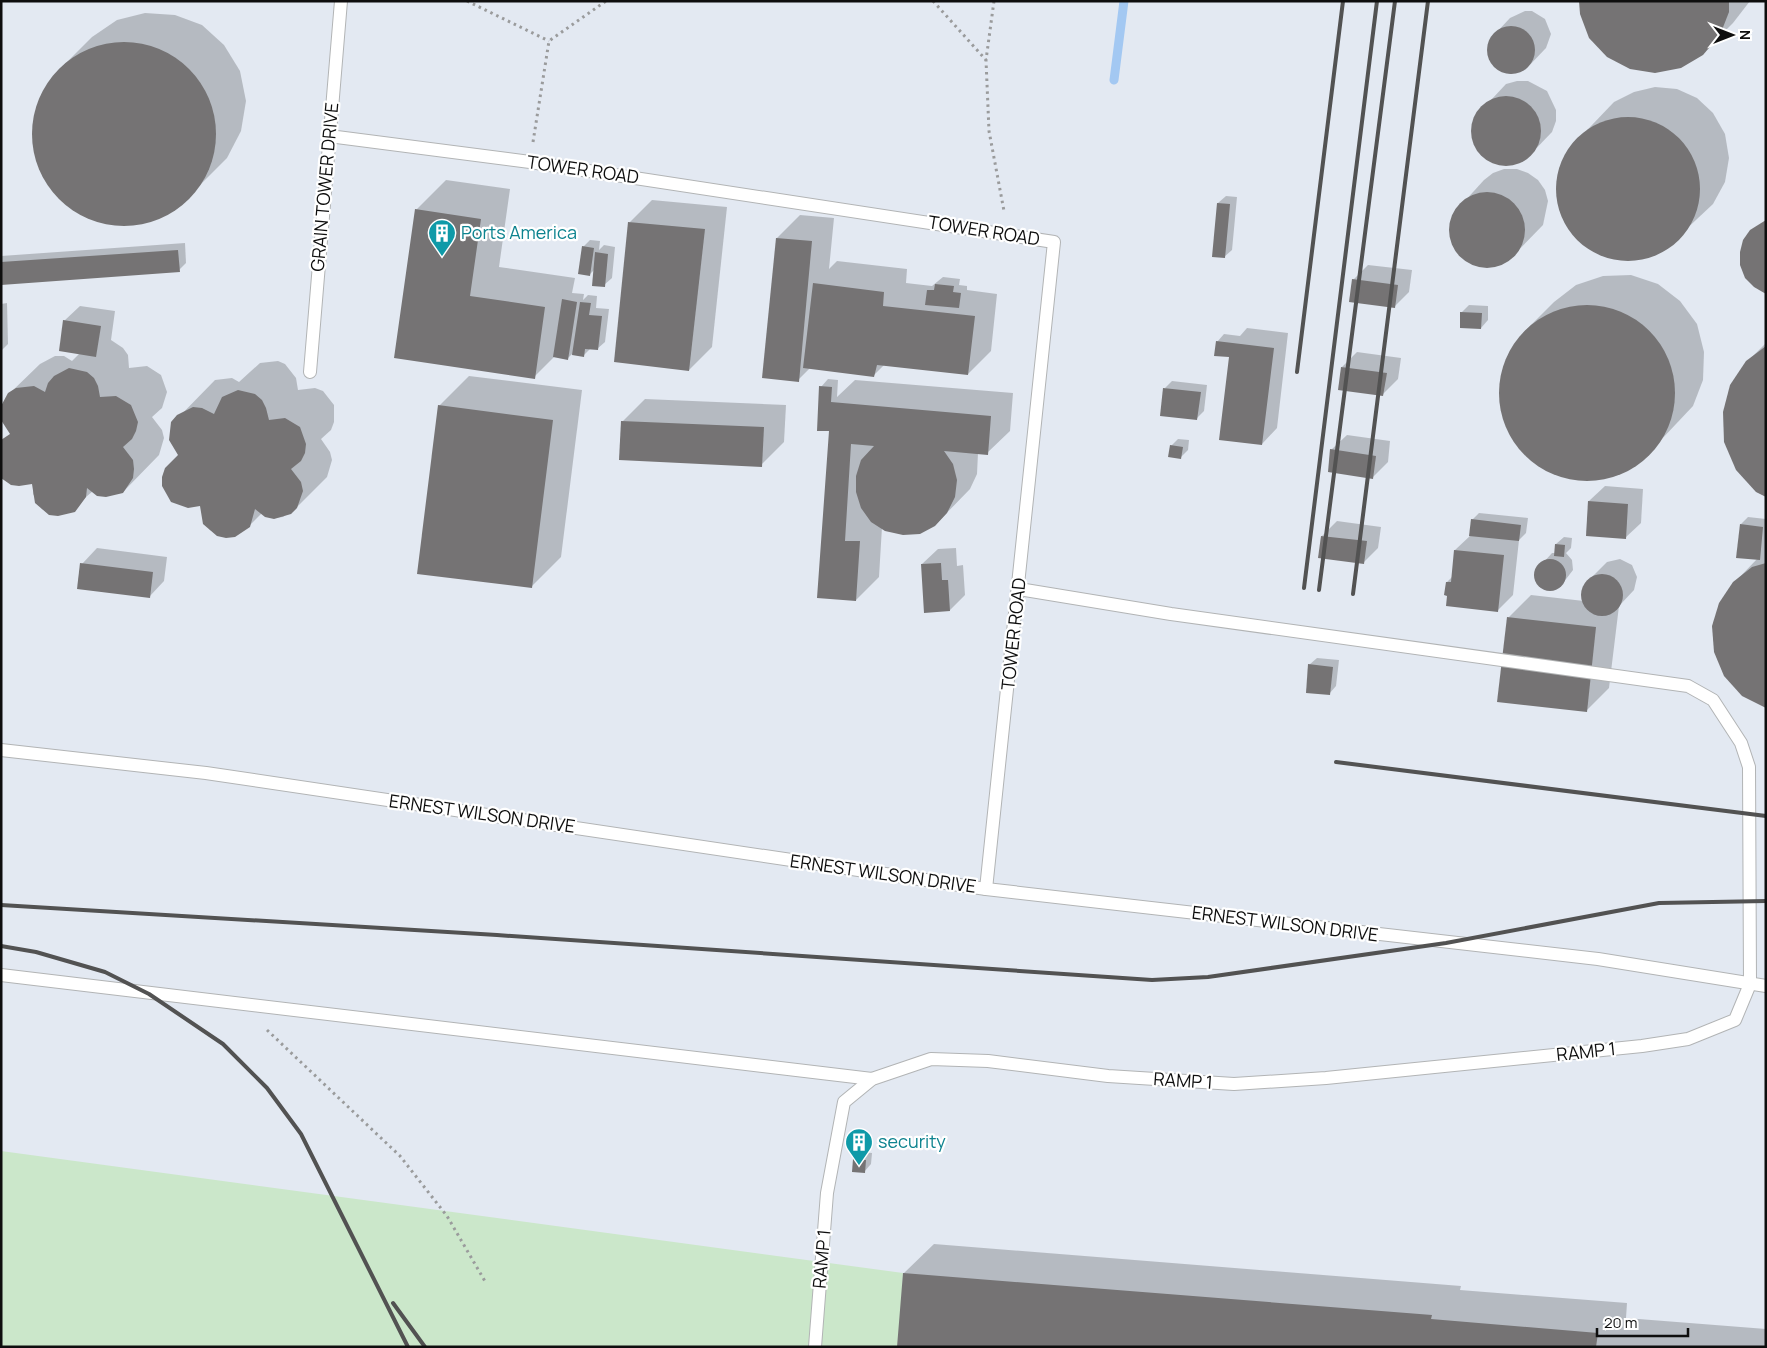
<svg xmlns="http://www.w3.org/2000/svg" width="1767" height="1348" font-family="Manrope,sans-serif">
<rect width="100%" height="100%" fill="#f3f4f6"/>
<rect fill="#e3e9f2" x="1" y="1" width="1765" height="1346"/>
<polygon fill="#cbe7ca" points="1,1151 903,1273 899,1347 1,1347"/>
<g fill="#0003">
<polygon points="1580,1 1750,1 1733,23 1702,54"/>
<polygon points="1525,11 1532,11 1545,19 1551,34 1546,48 1525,70 1510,74 1496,68 1488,55 1488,48 1495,34 1510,18"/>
<polygon points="145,13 175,15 202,25 224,45 240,71 246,101 241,131 227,158 196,189 174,210 147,222 117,225 87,218 62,201 43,177 34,149 34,119 44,91 62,67 92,37 117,20"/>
<polygon points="1517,81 1528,81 1547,91 1556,110 1556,121 1552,132 1528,157 1518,162 1507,165 1496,163 1486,157 1478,149 1474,138 1476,116 1506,84"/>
<polygon points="1655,87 1677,89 1697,98 1713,113 1725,134 1729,158 1725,182 1713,204 1664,250 1641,258 1617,259 1594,251 1575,236 1563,215 1557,191 1559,169 1569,149 1614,102 1634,92"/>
<polygon points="1504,169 1517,169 1528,173 1538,180 1545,190 1548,201 1543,225 1511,258 1500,265 1488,267 1475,265 1465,259 1456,250 1451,238 1450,225 1453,214 1484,180 1493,173"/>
<polygon points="446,180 510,189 499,267 575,278 572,293 584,294 583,300 588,295 597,296 596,308 609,309 605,342 597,349 591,348 583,356 572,354 568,358 555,356 534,377 395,357 416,210"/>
<polygon points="1226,196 1237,197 1232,250 1224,257 1218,203"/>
<polygon points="652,200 727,207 712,347 689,370 630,222"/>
<polygon points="800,215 834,218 829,269 837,261 907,269 906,283 932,286 943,277 960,279 959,285 967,286 967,290 997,294 991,351 968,374 884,365 874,375 810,368 798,380 777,238"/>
<polygon points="590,240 600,241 599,250 604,245 615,247 612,278 604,285 595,269 590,274 583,247"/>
<polygon points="185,243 186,263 179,270 1,284 1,256"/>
<polygon points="1368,265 1412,270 1409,292 1394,307 1353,280"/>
<polygon points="1631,275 1658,284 1680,301 1697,324 1704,352 1703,380 1693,406 1643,459 1618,475 1589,480 1560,476 1534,462 1514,440 1502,413 1500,383 1508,356 1524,332 1554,302 1576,285 1603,276"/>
<polygon points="7,303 8,344 1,351 1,304"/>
<polygon points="1469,305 1488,306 1488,320 1481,328 1461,313"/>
<polygon points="80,306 115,311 111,340 123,348 128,355 129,368 147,366 161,375 167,392 162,408 152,417 162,430 164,438 159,455 123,492 93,491 66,514 49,513 42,509 33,494 33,482 12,434 9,394 40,364 55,356 64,356 72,361 80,353 64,321"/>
<polygon points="1247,328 1288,333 1277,428 1262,444 1231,356 1217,342 1224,334 1240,336"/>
<polygon points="1766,343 1766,496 1747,362"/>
<polygon points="1357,352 1401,358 1398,379 1383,394 1342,367"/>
<polygon points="278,361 285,364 296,378 298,390 315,388 323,391 334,405 334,422 331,430 321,439 330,452 332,460 327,477 297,507 283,517 274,518 262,513 249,526 226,537 210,530 202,516 202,504 188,507 172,501 180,455 173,423 215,380 232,378 239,382 260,363"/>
<polygon points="469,376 582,390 561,557 531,587 439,406"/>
<polygon points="828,379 838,380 837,397 855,380 1013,393 1010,431 987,453 978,453 977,474 970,489 935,525 882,527 879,577 856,600 819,597 830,430 821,387"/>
<polygon points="1172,381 1207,385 1204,411 1197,418 1165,388"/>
<polygon points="645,399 786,405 784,442 761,465 622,422"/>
<polygon points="1347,435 1390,441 1388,462 1373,477 1331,450"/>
<polygon points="1178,439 1189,440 1188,450 1181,457 1171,446"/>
<polygon points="1605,486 1643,489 1641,523 1625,538 1587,535 1589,501"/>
<polygon points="1479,513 1528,518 1526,533 1519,540 1513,595 1498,610 1447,582 1452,577 1455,550 1471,535 1472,520"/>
<polygon points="1748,517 1766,519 1766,706 1734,583 1757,559 1741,524"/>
<polygon points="1337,521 1381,527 1378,548 1363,563 1322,536"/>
<polygon points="1564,537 1572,538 1571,548 1566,553 1572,560 1573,570 1560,587 1555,589 1545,589 1537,582 1535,572 1552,553 1556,553 1556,544"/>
<polygon points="97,548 167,557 164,581 149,597 82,564"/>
<polygon points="956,548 957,566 963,565 965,595 950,610 925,612 922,564 938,549"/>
<polygon points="1620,559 1632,565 1637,577 1634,590 1619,606 1609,688 1586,711 1509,617 1531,595 1584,601 1582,594 1586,583 1607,562"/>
<polygon points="1317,658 1339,660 1336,686 1329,694 1309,665"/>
<polygon points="862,1152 872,1153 871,1164 864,1172 854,1159"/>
<polygon points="934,1244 1461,1286 1460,1290 1627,1303 1626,1318 1766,1329 1766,1347 899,1347 904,1273"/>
</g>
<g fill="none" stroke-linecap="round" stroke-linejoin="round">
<polyline stroke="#a3c8f2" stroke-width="9" points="1114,80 1124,1"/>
</g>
<g fill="#757374">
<polygon points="1579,1 1729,1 1729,12 1720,35 1703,55 1681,68 1655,73 1630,69 1607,57 1589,38 1580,14"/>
<circle cx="1511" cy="50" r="24"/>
<circle cx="124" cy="134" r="92"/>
<circle cx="1506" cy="131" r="35"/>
<circle cx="1628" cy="189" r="72"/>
<circle cx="1487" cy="230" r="38"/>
<polygon points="1217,203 1230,204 1225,258 1212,257"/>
<polygon points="415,209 481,219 470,296 545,307 535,379 394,358"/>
<polygon points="1766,220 1766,294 1754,287 1745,278 1740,265 1740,252 1743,240 1750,230"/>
<polygon points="628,222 705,229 689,371 614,362"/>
<polygon points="776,238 812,241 799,382 762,378"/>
<polygon points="582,246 594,248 590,276 578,274"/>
<polygon points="178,250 180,272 1,285 1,262"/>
<polygon points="595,252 608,254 605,287 592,286"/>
<polygon points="1352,279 1398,285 1395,308 1349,302"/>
<polygon points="813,283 884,292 883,306 975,316 968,375 877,365 874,377 803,368"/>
<polygon points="935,284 954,286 953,292 961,293 959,308 925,305 927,290 934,290"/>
<polygon points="562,299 577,302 568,360 553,357"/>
<polygon points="580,302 591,303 589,315 602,316 598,350 585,349 584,357 572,355"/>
<circle cx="1587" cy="393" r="88"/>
<polygon points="1460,312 1482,313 1481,329 1460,328"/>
<polygon points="63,320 101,326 96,357 59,351"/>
<polygon points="1216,341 1274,348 1262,445 1219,440 1229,357 1214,356"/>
<polygon points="1766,346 1766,497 1756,492 1736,470 1724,442 1723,412 1730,385 1746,361"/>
<polygon points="1341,367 1387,373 1383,396 1338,390"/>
<polygon points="69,368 87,372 94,378 98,386 100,397 116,396 131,405 138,422 136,431 132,439 123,447 133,460 134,469 133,478 123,493 106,497 97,496 87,488 86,497 75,512 58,516 49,515 35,503 32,484 19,486 11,485 1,478 1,440 10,434 1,420 1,406 8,393 16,388 34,386 45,392 48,383 54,376"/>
<polygon points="819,386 832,387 831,402 991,416 988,455 944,451 953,464 957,480 955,497 947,513 935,526 920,534 903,535 885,531 871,522 861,508 856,492 856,476 861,460 874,446 851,444 845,541 860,541 856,601 817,598 829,431 817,431"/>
<polygon points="1163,388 1201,392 1197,420 1160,416"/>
<polygon points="238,390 255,394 262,400 266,408 269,420 285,418 300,427 306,444 305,453 301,461 291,469 301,482 303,491 297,508 291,514 274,519 265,517 255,509 250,527 235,537 226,538 217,536 203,524 200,506 188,508 171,502 162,486 162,477 165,468 178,455 169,440 171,422 177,415 193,407 202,408 214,414 222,397"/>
<polygon points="438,405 553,420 532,588 417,574"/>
<polygon points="621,421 764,427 762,467 619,460"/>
<polygon points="1170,445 1183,447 1181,459 1168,457"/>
<polygon points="1330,449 1376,456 1373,479 1328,472"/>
<polygon points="1588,501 1628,504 1626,539 1586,536"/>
<polygon points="1471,519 1521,525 1519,541 1469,536"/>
<polygon points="1740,524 1763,527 1760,560 1736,558"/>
<polygon points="1321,536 1367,541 1364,564 1318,558"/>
<polygon points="1555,544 1565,545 1564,557 1554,556"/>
<polygon points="1454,550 1504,555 1498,612 1446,606 1447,596 1444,595 1446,582 1451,582"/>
<circle cx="1550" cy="575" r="16"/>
<polygon points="80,563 153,572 150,598 77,589"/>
<polygon points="941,563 942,580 948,580 950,611 924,613 921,564"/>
<polygon points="1766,563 1766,708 1742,696 1724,676 1714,652 1712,626 1719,603 1733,582 1752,567"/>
<circle cx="1602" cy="595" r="21"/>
<polygon points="1507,617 1596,627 1587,712 1497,702"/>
<polygon points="1308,664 1333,667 1330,695 1306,693"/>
<polygon points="853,1159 866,1160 865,1173 852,1172"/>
<polygon points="903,1273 1432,1315 1431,1319 1598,1333 1596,1347 897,1347"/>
</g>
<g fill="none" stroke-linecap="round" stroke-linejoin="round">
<g stroke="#b2b4b5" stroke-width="14">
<g id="service">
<polyline points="329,136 530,162 1054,242 986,889"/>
<polyline points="310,372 341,1"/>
<polyline points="1,750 206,773 986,889 1598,959 1766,986"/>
<polyline points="1,975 872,1079"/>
<polyline points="815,1347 827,1193 844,1102 872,1079 931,1059 988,1061 1108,1076 1234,1084 1326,1078 1642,1046 1688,1039 1735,1020 1750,984 1749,767 1741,743 1713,700 1688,686 1171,614 1019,589"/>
</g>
</g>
<g stroke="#9a9b9c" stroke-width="3" stroke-dasharray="2.5 4" stroke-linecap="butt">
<polyline points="467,1 549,41"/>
<polyline points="933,1 986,60"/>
<polyline points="994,1 986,60 989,131 1004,211"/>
<polyline points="533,142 549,41 606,1"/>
<polyline points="267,1030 400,1156 447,1216 486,1283"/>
</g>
<use href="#service" stroke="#fff" stroke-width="12"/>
<g stroke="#525252" stroke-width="4">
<polyline points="1297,372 1343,1"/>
<polyline points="1304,588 1377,1"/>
<polyline points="1319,590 1395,1"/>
<polyline points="1353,594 1428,1"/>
<polyline points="1336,762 1766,816"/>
<polyline points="1,905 497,935 1152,980 1208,977 1446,943 1659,903 1766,901"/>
<polyline points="1,946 36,952 105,972 149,994 223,1044 267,1088 301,1134 408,1347"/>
<polyline points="393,1303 425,1347"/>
</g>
</g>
<defs>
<g id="building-pin" transform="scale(1.4375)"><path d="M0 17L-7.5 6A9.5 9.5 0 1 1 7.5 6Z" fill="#0f9aa8" stroke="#fff"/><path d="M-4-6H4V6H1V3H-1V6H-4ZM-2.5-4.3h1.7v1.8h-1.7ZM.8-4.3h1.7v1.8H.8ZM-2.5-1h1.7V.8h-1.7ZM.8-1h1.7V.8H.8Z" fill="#fff"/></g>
</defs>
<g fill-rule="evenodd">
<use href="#building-pin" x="442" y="233"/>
<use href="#building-pin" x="859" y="1142"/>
</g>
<g text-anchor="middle" stroke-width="4.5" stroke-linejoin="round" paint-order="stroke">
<g font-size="18" fill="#0e0e0e" stroke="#fff">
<text transform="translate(583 170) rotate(8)" y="6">TOWER ROAD</text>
<text transform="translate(325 187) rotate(-85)" y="6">GRAIN TOWER DRIVE</text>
<text transform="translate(984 231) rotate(9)" y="6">TOWER ROAD</text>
<text transform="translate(1014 634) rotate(-84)" y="6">TOWER ROAD</text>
<text transform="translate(482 814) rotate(8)" y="6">ERNEST WILSON DRIVE</text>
<text transform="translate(883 874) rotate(8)" y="6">ERNEST WILSON DRIVE</text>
<text transform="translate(1285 924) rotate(7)" y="6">ERNEST WILSON DRIVE</text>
<text transform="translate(1586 1052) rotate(-6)" y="6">RAMP 1</text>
<text transform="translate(1183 1081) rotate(4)" y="6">RAMP 1</text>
<text transform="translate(822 1259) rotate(-85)" y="6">RAMP 1</text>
</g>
<g font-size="18" fill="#0d838f" stroke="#fff" text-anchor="start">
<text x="461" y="239">Ports America</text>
<text x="878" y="1148">security</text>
</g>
</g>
<rect width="1767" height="1348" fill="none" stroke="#0e0e0e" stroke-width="5"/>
<g transform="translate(1732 35) rotate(90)" stroke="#ffffff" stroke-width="4" paint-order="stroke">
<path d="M0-4L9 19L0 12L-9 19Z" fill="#0e0e0e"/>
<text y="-8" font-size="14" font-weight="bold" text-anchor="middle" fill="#0e0e0e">N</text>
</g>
<path d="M1597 1328v8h91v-8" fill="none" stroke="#0e0e0e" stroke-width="2.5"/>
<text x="1604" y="1328" font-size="15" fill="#0e0e0e" stroke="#ffffff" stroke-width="4" paint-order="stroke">20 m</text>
</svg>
